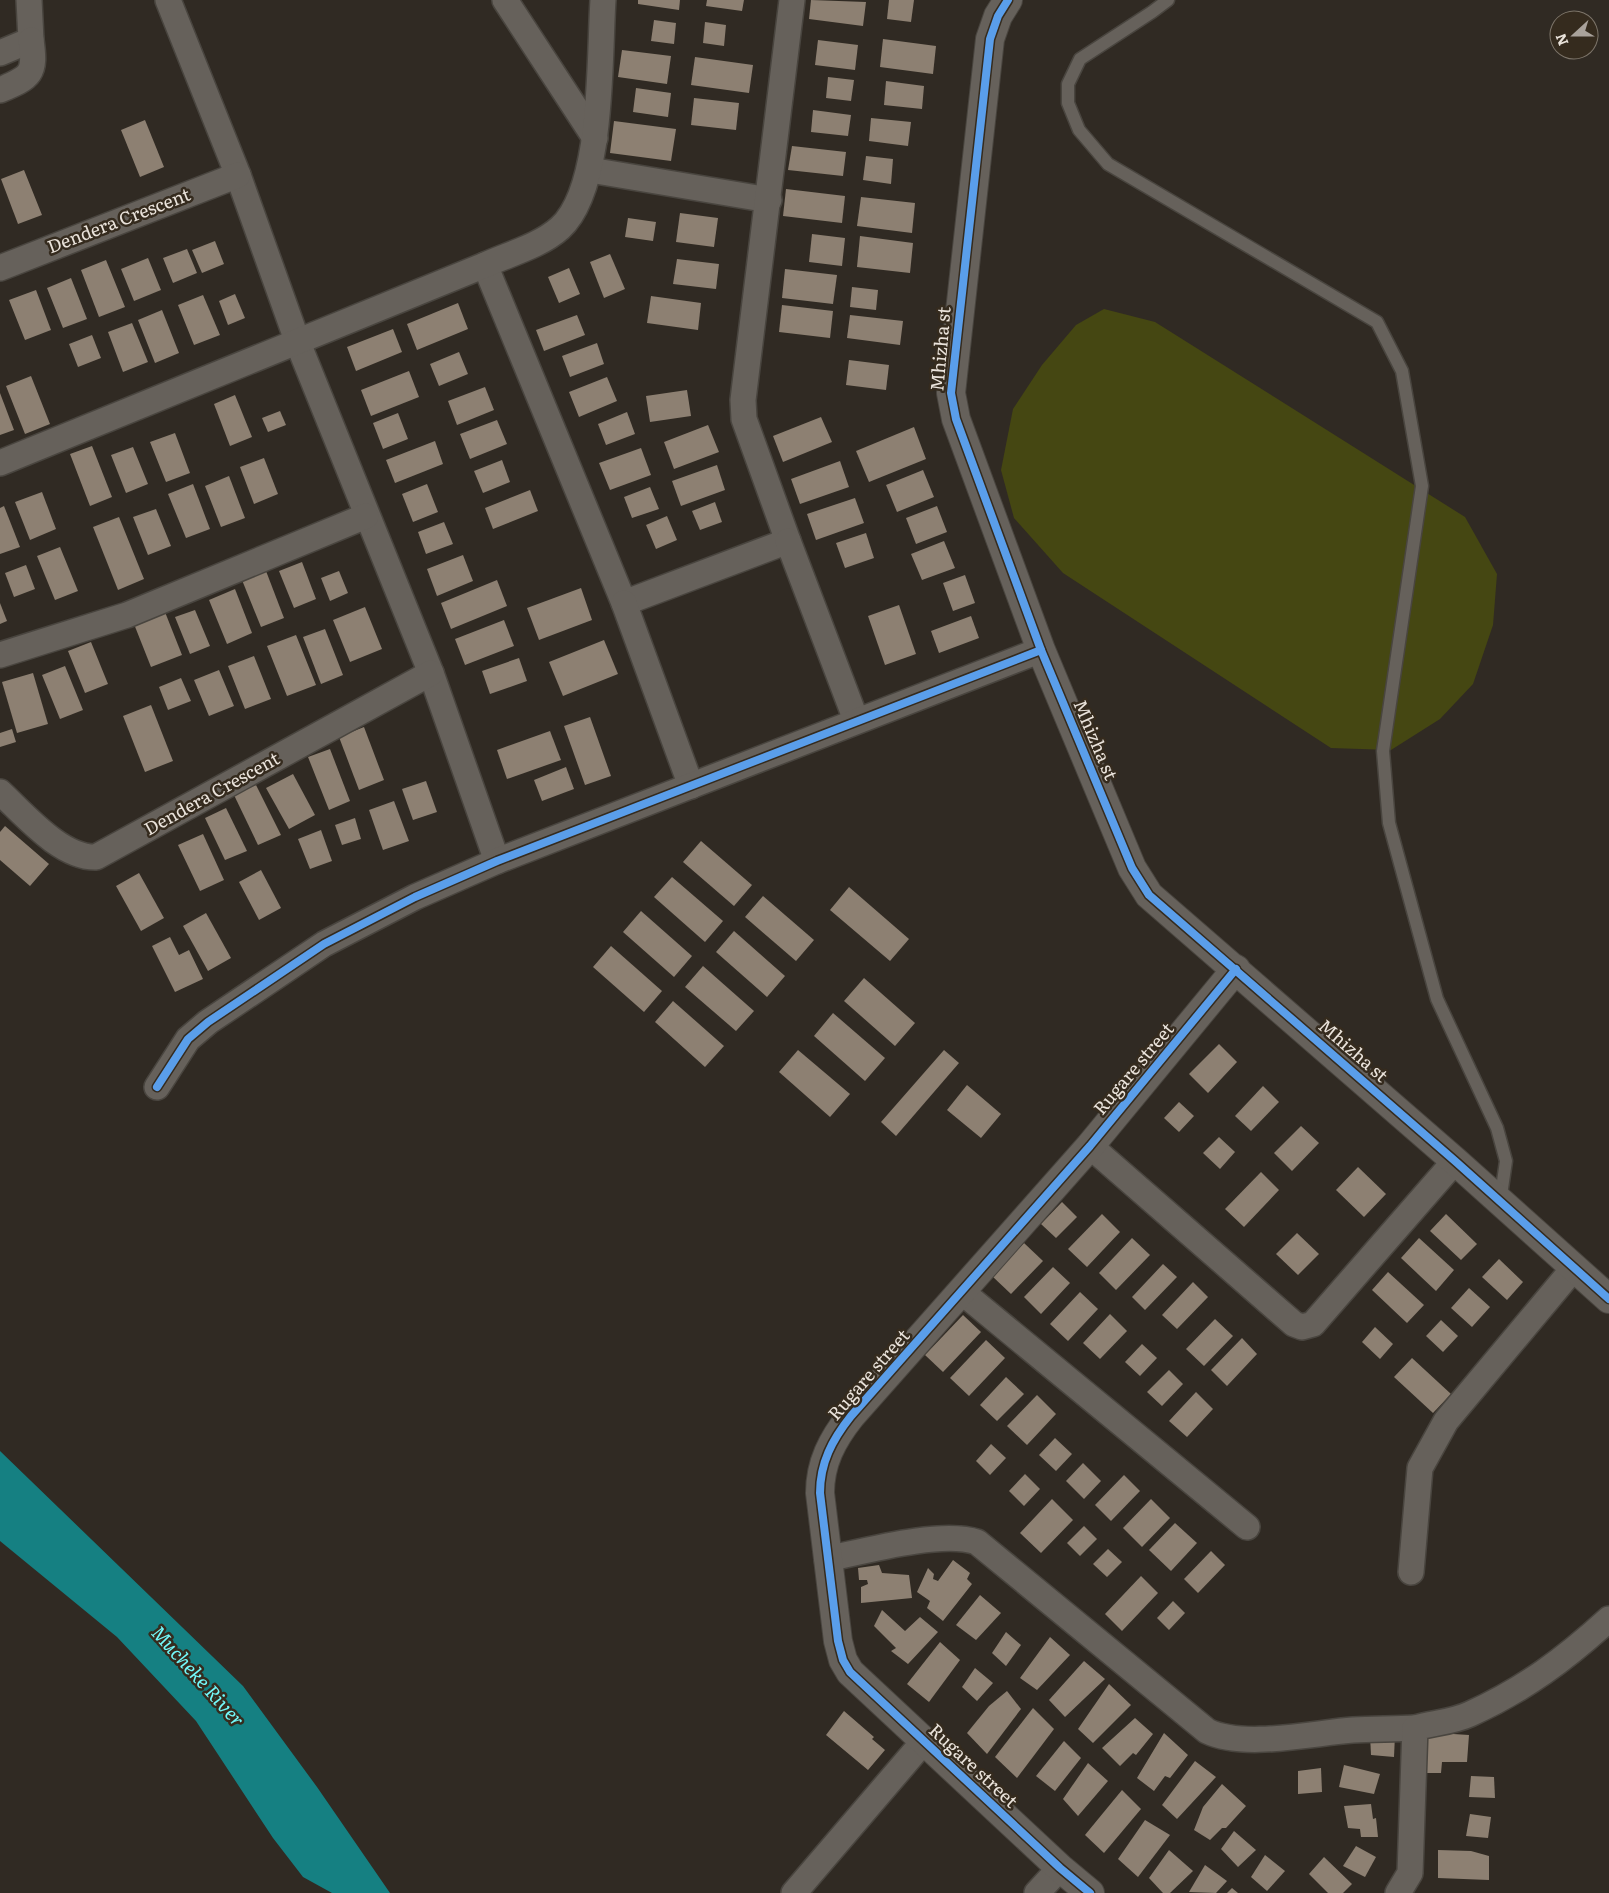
<svg xmlns="http://www.w3.org/2000/svg" width="1609" height="1893" font-family="Literata,serif">
<rect width="100%" height="100%" fill="#302a23"/>
<polygon fill="#454712" points="1104,309 1155,322 1465,517 1497,574 1493,625 1473,684 1440,719 1391,750 1331,748 1063,573 1014,518 1001,470 1013,409 1042,365 1076,325"/>
<polygon fill="#158082" points="0,1451 243,1686 317,1787 390,1893 332,1893 303,1877 273,1838 196,1721 117,1637 0,1541"/>
<g fill="#8d8072">
<polygon points="638,0 680,0 679,10 638,4"/>
<polygon points="707,0 744,0 742,11 706,6"/>
<polygon points="811,0 866,2 863,26 809,19"/>
<polygon points="889,0 914,0 911,22 887,19"/>
<polygon points="654,20 676,23 674,44 651,41"/>
<polygon points="705,22 726,25 724,46 703,43"/>
<polygon points="883,39 936,46 933,74 880,67"/>
<polygon points="818,40 858,45 855,70 815,65"/>
<polygon points="622,50 671,56 667,84 618,77"/>
<polygon points="695,57 753,65 749,93 691,85"/>
<polygon points="828,77 854,80 851,101 826,98"/>
<polygon points="886,81 924,86 922,109 884,105"/>
<polygon points="636,88 671,93 668,117 633,112"/>
<polygon points="694,98 739,103 736,130 691,125"/>
<polygon points="813,110 851,115 848,136 811,132"/>
<polygon points="871,118 911,122 908,146 869,141"/>
<polygon points="145,120 164,167 140,177 121,130"/>
<polygon points="614,121 676,129 671,161 610,153"/>
<polygon points="792,146 846,152 843,176 788,170"/>
<polygon points="866,156 893,159 891,184 863,180"/>
<polygon points="24,170 42,215 18,224 1,179"/>
<polygon points="786,189 845,196 842,223 783,216"/>
<polygon points="861,197 915,203 912,233 857,226"/>
<polygon points="680,213 718,218 714,247 676,242"/>
<polygon points="628,218 656,222 653,241 625,237"/>
<polygon points="812,234 845,238 842,266 809,262"/>
<polygon points="860,236 913,243 910,273 857,267"/>
<polygon points="215,241 224,264 202,273 192,250"/>
<polygon points="187,249 197,273 173,283 163,258"/>
<polygon points="610,254 625,289 604,298 590,262"/>
<polygon points="148,258 161,290 134,301 121,269"/>
<polygon points="677,259 719,264 716,289 673,284"/>
<polygon points="106,260 125,307 99,317 81,270"/>
<polygon points="569,268 580,294 559,303 548,277"/>
<polygon points="785,269 837,275 833,304 782,298"/>
<polygon points="71,278 87,319 63,328 47,288"/>
<polygon points="852,287 878,290 876,310 850,307"/>
<polygon points="36,290 51,330 25,340 9,300"/>
<polygon points="235,294 245,318 228,325 219,301"/>
<polygon points="203,295 220,335 194,345 178,305"/>
<polygon points="651,296 701,303 698,330 647,323"/>
<polygon points="458,303 468,329 417,350 407,324"/>
<polygon points="782,305 833,311 830,338 779,332"/>
<polygon points="162,310 179,353 155,363 138,320"/>
<polygon points="577,315 585,335 544,351 536,330"/>
<polygon points="850,315 903,321 900,345 847,338"/>
<polygon points="132,323 148,362 123,372 108,332"/>
<polygon points="393,329 402,352 356,371 347,347"/>
<polygon points="92,335 101,358 78,367 69,344"/>
<polygon points="597,343 604,364 570,377 562,356"/>
<polygon points="459,352 468,374 439,386 430,364"/>
<polygon points="849,360 889,365 886,390 846,385"/>
<polygon points="409,371 419,397 371,416 361,390"/>
<polygon points="31,376 50,424 25,434 6,386"/>
<polygon points="607,377 617,401 579,417 569,392"/>
<polygon points="485,387 494,410 457,425 448,401"/>
<polygon points="687,390 691,416 650,422 646,396"/>
<polygon points="0,393 14,430 0,435"/>
<polygon points="235,395 252,437 230,446 214,404"/>
<polygon points="280,411 286,425 268,432 262,418"/>
<polygon points="627,412 635,434 606,445 598,424"/>
<polygon points="398,413 408,439 383,449 373,423"/>
<polygon points="821,417 832,442 783,462 773,436"/>
<polygon points="497,420 507,444 470,459 460,434"/>
<polygon points="708,425 719,452 674,469 664,442"/>
<polygon points="914,427 926,459 869,482 856,451"/>
<polygon points="175,433 190,473 166,482 150,442"/>
<polygon points="435,441 443,464 395,483 386,460"/>
<polygon points="92,446 112,497 90,506 70,454"/>
<polygon points="133,447 148,484 126,493 111,455"/>
<polygon points="641,448 651,475 610,490 599,463"/>
<polygon points="264,458 278,494 254,504 240,467"/>
<polygon points="502,460 510,482 483,493 474,471"/>
<polygon points="840,461 849,487 800,504 791,479"/>
<polygon points="717,465 725,490 681,506 672,481"/>
<polygon points="923,470 934,497 897,512 886,485"/>
<polygon points="229,476 245,518 221,527 205,486"/>
<polygon points="193,484 210,529 186,538 168,494"/>
<polygon points="427,484 438,512 413,522 402,494"/>
<polygon points="650,487 659,509 632,518 624,497"/>
<polygon points="530,490 538,511 493,529 485,508"/>
<polygon points="42,492 56,529 30,540 15,502"/>
<polygon points="855,498 864,523 816,540 807,514"/>
<polygon points="715,502 722,522 700,530 692,511"/>
<polygon points="4,506 20,547 0,554 0,508"/>
<polygon points="937,506 947,532 916,544 906,518"/>
<polygon points="156,509 171,546 148,555 133,517"/>
<polygon points="667,516 677,540 656,549 646,525"/>
<polygon points="119,517 144,579 118,590 93,527"/>
<polygon points="444,522 453,544 426,554 418,532"/>
<polygon points="866,533 874,558 845,568 836,543"/>
<polygon points="944,541 955,568 922,580 911,554"/>
<polygon points="60,547 78,591 55,600 37,556"/>
<polygon points="463,555 473,581 437,596 427,569"/>
<polygon points="302,562 316,599 294,608 279,571"/>
<polygon points="26,565 35,589 14,597 5,573"/>
<polygon points="266,571 284,618 261,627 242,580"/>
<polygon points="339,571 348,593 330,601 321,578"/>
<polygon points="965,575 975,603 953,611 943,583"/>
<polygon points="497,580 507,606 451,629 441,603"/>
<polygon points="581,588 592,620 539,640 527,608"/>
<polygon points="235,589 252,633 227,644 209,600"/>
<polygon points="0,603 7,621 0,624"/>
<polygon points="899,605 916,654 885,665 868,616"/>
<polygon points="163,607 182,655 151,667 132,619"/>
<polygon points="365,607 382,649 350,662 333,620"/>
<polygon points="195,610 210,646 190,654 175,617"/>
<polygon points="971,616 979,638 939,653 931,631"/>
<polygon points="504,620 514,646 465,665 455,639"/>
<polygon points="325,629 343,675 321,684 303,637"/>
<polygon points="296,635 316,685 287,696 267,646"/>
<polygon points="604,640 618,674 563,696 549,662"/>
<polygon points="91,642 108,684 85,693 68,651"/>
<polygon points="254,656 271,699 245,709 228,666"/>
<polygon points="519,658 527,681 490,694 482,671"/>
<polygon points="65,666 83,710 60,719 42,675"/>
<polygon points="219,670 234,706 209,716 194,680"/>
<polygon points="33,673 48,724 17,733 2,682"/>
<polygon points="181,678 191,701 168,710 159,687"/>
<polygon points="151,705 173,761 145,772 123,716"/>
<polygon points="590,717 611,776 585,785 564,726"/>
<polygon points="364,727 384,780 359,790 339,737"/>
<polygon points="12,729 16,742 0,747 0,733"/>
<polygon points="550,731 561,760 507,779 497,750"/>
<polygon points="330,749 350,801 329,810 308,757"/>
<polygon points="566,767 574,789 542,801 534,780"/>
<polygon points="293,774 315,815 289,829 266,788"/>
<polygon points="426,781 437,812 413,820 402,789"/>
<polygon points="256,785 281,835 258,845 234,795"/>
<polygon points="394,801 409,841 383,850 369,810"/>
<polygon points="226,808 247,851 225,860 205,818"/>
<polygon points="355,818 361,839 342,845 335,825"/>
<polygon points="5,826 49,864 30,886 0,860 0,832"/>
<polygon points="321,830 332,861 310,869 298,839"/>
<polygon points="203,834 224,880 200,891 178,845"/>
<polygon points="701,841 752,885 734,906 683,862"/>
<polygon points="261,870 281,908 259,920 239,882"/>
<polygon points="139,873 164,918 141,931 116,886"/>
<polygon points="672,877 723,921 705,942 654,897"/>
<polygon points="849,887 909,939 890,961 830,910"/>
<polygon points="763,896 814,940 796,961 745,917"/>
<polygon points="641,911 692,956 674,977 623,932"/>
<polygon points="206,913 231,958 208,971 183,926"/>
<polygon points="734,931 785,976 767,997 716,952"/>
<polygon points="170,937 179,955 189,950 203,979 175,992 152,946"/>
<polygon points="611,946 662,991 644,1012 593,967"/>
<polygon points="703,966 754,1011 736,1031 685,987"/>
<polygon points="864,978 915,1023 895,1046 844,1001"/>
<polygon points="673,1001 724,1046 705,1067 655,1022"/>
<polygon points="833,1013 885,1058 865,1081 814,1036"/>
<polygon points="1219,1044 1237,1062 1208,1093 1189,1074"/>
<polygon points="798,1050 850,1094 830,1117 779,1072"/>
<polygon points="944,1050 959,1063 896,1136 881,1122"/>
<polygon points="967,1085 1001,1114 981,1138 947,1110"/>
<polygon points="1263,1086 1279,1102 1251,1131 1235,1116"/>
<polygon points="1179,1102 1194,1116 1179,1132 1164,1118"/>
<polygon points="1301,1126 1319,1143 1292,1171 1274,1153"/>
<polygon points="1219,1137 1235,1152 1220,1169 1203,1153"/>
<polygon points="1358,1167 1386,1194 1364,1217 1336,1190"/>
<polygon points="1261,1172 1279,1190 1244,1227 1225,1209"/>
<polygon points="1062,1202 1077,1217 1056,1238 1041,1224"/>
<polygon points="1102,1214 1120,1232 1087,1267 1068,1249"/>
<polygon points="1446,1214 1477,1244 1461,1260 1430,1231"/>
<polygon points="1297,1233 1319,1254 1298,1275 1276,1254"/>
<polygon points="1132,1238 1150,1255 1116,1290 1099,1273"/>
<polygon points="1419,1238 1454,1270 1436,1291 1401,1258"/>
<polygon points="1024,1243 1043,1261 1011,1294 992,1276"/>
<polygon points="1499,1259 1523,1282 1507,1300 1482,1277"/>
<polygon points="1163,1264 1177,1277 1145,1310 1132,1297"/>
<polygon points="1053,1267 1070,1283 1041,1314 1024,1297"/>
<polygon points="1388,1272 1424,1305 1407,1323 1372,1290"/>
<polygon points="1193,1282 1208,1297 1177,1329 1162,1315"/>
<polygon points="1469,1288 1490,1307 1472,1327 1451,1308"/>
<polygon points="1080,1292 1098,1309 1068,1341 1050,1324"/>
<polygon points="1110,1314 1127,1331 1100,1359 1083,1343"/>
<polygon points="963,1315 981,1332 943,1372 925,1355"/>
<polygon points="1215,1319 1233,1336 1204,1366 1186,1349"/>
<polygon points="1441,1320 1458,1336 1443,1352 1426,1336"/>
<polygon points="1375,1327 1393,1344 1380,1359 1362,1342"/>
<polygon points="1242,1338 1257,1354 1227,1386 1211,1370"/>
<polygon points="986,1340 1005,1358 969,1396 950,1378"/>
<polygon points="1142,1344 1157,1358 1140,1376 1125,1362"/>
<polygon points="1412,1358 1451,1394 1433,1413 1394,1377"/>
<polygon points="1169,1370 1183,1384 1162,1406 1147,1392"/>
<polygon points="1006,1377 1024,1394 997,1421 980,1405"/>
<polygon points="1196,1392 1213,1409 1187,1437 1169,1421"/>
<polygon points="1037,1395 1056,1414 1027,1445 1007,1426"/>
<polygon points="1055,1438 1072,1454 1056,1471 1039,1455"/>
<polygon points="991,1444 1006,1458 990,1475 976,1461"/>
<polygon points="1083,1463 1101,1481 1084,1499 1066,1481"/>
<polygon points="1025,1474 1040,1489 1024,1506 1009,1491"/>
<polygon points="1124,1475 1140,1491 1111,1521 1095,1505"/>
<polygon points="1052,1499 1073,1520 1041,1553 1020,1533"/>
<polygon points="1151,1499 1170,1518 1142,1547 1123,1528"/>
<polygon points="1175,1523 1197,1543 1171,1571 1149,1550"/>
<polygon points="1084,1526 1097,1539 1080,1556 1067,1543"/>
<polygon points="1108,1549 1122,1562 1107,1577 1093,1564"/>
<polygon points="1211,1551 1225,1565 1198,1593 1184,1579"/>
<polygon points="953,1560 970,1573 967,1579 972,1584 943,1621 927,1608 930,1601 917,1592 928,1568 934,1574 933,1579 938,1581"/>
<polygon points="879,1565 882,1573 909,1575 912,1598 861,1603 861,1587 868,1584 867,1580 859,1580 858,1568"/>
<polygon points="1141,1576 1158,1593 1122,1631 1105,1614"/>
<polygon points="980,1595 1001,1613 976,1640 956,1625"/>
<polygon points="1173,1601 1185,1613 1169,1630 1157,1618"/>
<polygon points="882,1610 905,1631 920,1617 938,1632 908,1664 891,1651 896,1648 874,1626"/>
<polygon points="1006,1632 1021,1645 1006,1666 992,1653"/>
<polygon points="1050,1637 1070,1655 1037,1690 1020,1678"/>
<polygon points="940,1642 960,1660 929,1702 907,1684"/>
<polygon points="1084,1661 1105,1679 1065,1717 1049,1700"/>
<polygon points="975,1668 993,1683 977,1701 962,1687"/>
<polygon points="1109,1684 1131,1705 1093,1743 1078,1729"/>
<polygon points="1007,1691 1021,1709 987,1754 967,1733 989,1706"/>
<polygon points="1033,1708 1054,1729 1017,1778 995,1757"/>
<polygon points="844,1711 874,1737 872,1739 885,1750 868,1770 826,1735"/>
<polygon points="1135,1718 1153,1734 1136,1755 1133,1753 1120,1766 1102,1748"/>
<polygon points="1422,1732 1469,1735 1467,1762 1442,1762 1441,1773 1421,1773"/>
<polygon points="1164,1733 1188,1755 1170,1778 1165,1776 1154,1791 1137,1778"/>
<polygon points="1370,1735 1395,1735 1394,1757 1371,1755"/>
<polygon points="1064,1741 1081,1758 1055,1791 1036,1776"/>
<polygon points="1195,1761 1216,1777 1177,1819 1162,1805"/>
<polygon points="1088,1763 1108,1781 1078,1816 1063,1799"/>
<polygon points="1344,1765 1380,1774 1374,1794 1339,1787"/>
<polygon points="1321,1768 1322,1792 1298,1794 1298,1771"/>
<polygon points="1471,1776 1494,1777 1495,1798 1469,1797"/>
<polygon points="1222,1784 1246,1806 1226,1828 1222,1828 1210,1840 1194,1830 1203,1807"/>
<polygon points="1122,1790 1141,1809 1104,1853 1085,1835"/>
<polygon points="1371,1804 1373,1819 1376,1818 1378,1837 1361,1837 1360,1829 1348,1828 1344,1806"/>
<polygon points="1470,1814 1491,1817 1488,1838 1466,1836"/>
<polygon points="1145,1820 1170,1835 1138,1877 1118,1859"/>
<polygon points="1234,1831 1256,1850 1238,1867 1221,1849"/>
<polygon points="1356,1846 1376,1857 1365,1877 1343,1866"/>
<polygon points="1169,1850 1193,1871 1170,1893 1163,1893 1149,1878"/>
<polygon points="1438,1850 1471,1851 1489,1856 1489,1880 1438,1878"/>
<polygon points="1265,1855 1285,1871 1267,1891 1251,1877"/>
<polygon points="1324,1857 1352,1884 1343,1893 1328,1893 1309,1874"/>
<polygon points="1205,1865 1227,1881 1216,1893 1189,1892"/>
<polygon points="1232,1888 1238,1893 1227,1893"/>
</g>
<g fill="none" stroke-linecap="round" stroke-linejoin="round">
<g stroke="#49453f" stroke-width="15">
<polyline id="service" points="1168,0 1152,12 1080,59 1068,84 1068,103 1079,130 1108,164 1377,322 1402,371 1422,486 1383,751 1389,823 1437,999 1497,1128 1506,1161 1500,1202"/>
</g>
<g stroke="#49453f" stroke-width="28">
<g id="minor">
<polyline points="168,0 238,175 298,343 431,673 497,861"/>
<polyline points="505,0 595,138"/>
<polyline points="0,53 31,40 29,0"/>
<path d="M 0,90 C 31,77 36,74 31,40"/>
<polyline points="590,170 769,200"/>
<polyline points="485,265 624,603 788,541 744,419 743,400 792,0"/>
<polyline points="0,268 238,175"/>
<path d="M 0,463 L 485,265 C 509,254 540,246 560,228 C 604,188 599,58 603,0"/>
<polyline points="788,541 856,720"/>
<polyline points="624,603 691,786"/>
<polyline points="0,655 127,615 366,516"/>
<path d="M 0,792 C 25,815 61,858 96,857 L 431,673"/>
<polyline points="157,1087 188,1039 208,1022 324,944 415,897 497,861 1041,650"/>
<polyline points="1090,1146 1294,1324 1302,1327 1313,1324 1455,1161"/>
<polyline points="962,1292 1247,1527"/>
<path d="M 827,1559 C 865,1551 941,1530 977,1542 L 1207,1731 C 1244,1749 1312,1733 1353,1730 C 1373,1729 1394,1729 1415,1728"/>
<polyline points="1411,1572 1420,1468 1446,1421 1573,1269"/>
<polyline points="794,1893 924,1741"/>
<polyline points="1037,1893 1060,1868"/>
<path d="M 1398,1893 L 1410,1873 L 1415,1728 C 1433,1723 1453,1722 1470,1714 C 1525,1689 1565,1659 1609,1619"/>
</g>
</g>
<g stroke="#49453f" stroke-width="30">
<g id="tertiary">
<polyline points="1008,0 998,16 990,39 951,393 956,419 1041,650 1132,868 1149,895 1455,1161 1609,1299"/>
<path d="M 1090,1893 L 1060,1868 L 850,1672 L 843,1660 L 838,1641 L 820,1493 C 820,1463 832,1440 851,1416 L 1090,1146 L 1236,969"/>
</g>
</g>
<use href="#service" stroke="#66615b" stroke-width="12"/>
<use href="#minor" stroke="#66615b" stroke-width="25"/>
<use href="#tertiary" stroke="#66615b" stroke-width="28"/>
<g stroke="#352b1e" stroke-width="11">
<g id="cycleway">
<polyline points="1008,0 998,16 990,39 951,393 956,419 1041,650 1132,868 1149,895 1455,1161 1609,1299"/>
<polyline points="157,1087 188,1039 208,1022 324,944 415,897 497,861 1041,650"/>
<path d="M 1090,1893 L 1060,1868 L 850,1672 L 843,1660 L 838,1641 L 820,1493 C 820,1463 832,1440 851,1416 L 1090,1146 L 1236,969"/>
</g>
</g>
<use href="#cycleway" stroke="#5a9eea" stroke-width="8"/>
</g>
<g text-anchor="middle" stroke-width="5" stroke-linejoin="round" paint-order="stroke">
<g font-size="18" fill="#eae3db" stroke="#352b1e">
<text transform="translate(119 221) rotate(-21)" y="6">Dendera Crescent</text>
<text transform="translate(941 349) rotate(-85)" y="6">Mhizha st</text>
<text transform="translate(1095 740) rotate(67)" y="6">Mhizha st</text>
<text transform="translate(212 794) rotate(-29)" y="6">Dendera Crescent</text>
<text transform="translate(1353 1051) rotate(41)" y="6">Mhizha st</text>
<text transform="translate(1134 1069) rotate(-50)" y="6">Rugare street</text>
<text transform="translate(869 1375) rotate(-49)" y="6">Rugare street</text>
<text transform="translate(973 1766) rotate(43)" y="6">Rugare street</text>
</g>
<g font-size="19" font-style="italic" fill="#73fafb" stroke="#352b1e">
<text transform="translate(198 1676) rotate(48)" y="7">Mucheke River</text>
</g>
</g>
<g transform="translate(1574 35) rotate(249)"><circle r="24" fill="#352b1e" stroke="#7d756a"/>
<path d="M0-4L9 19L0 12L-9 19Z" fill="#a9a29b"/>
<text y="-8" font-size="14" font-weight="bold" text-anchor="middle" fill="#eae3db">N</text>
</g>
</svg>
